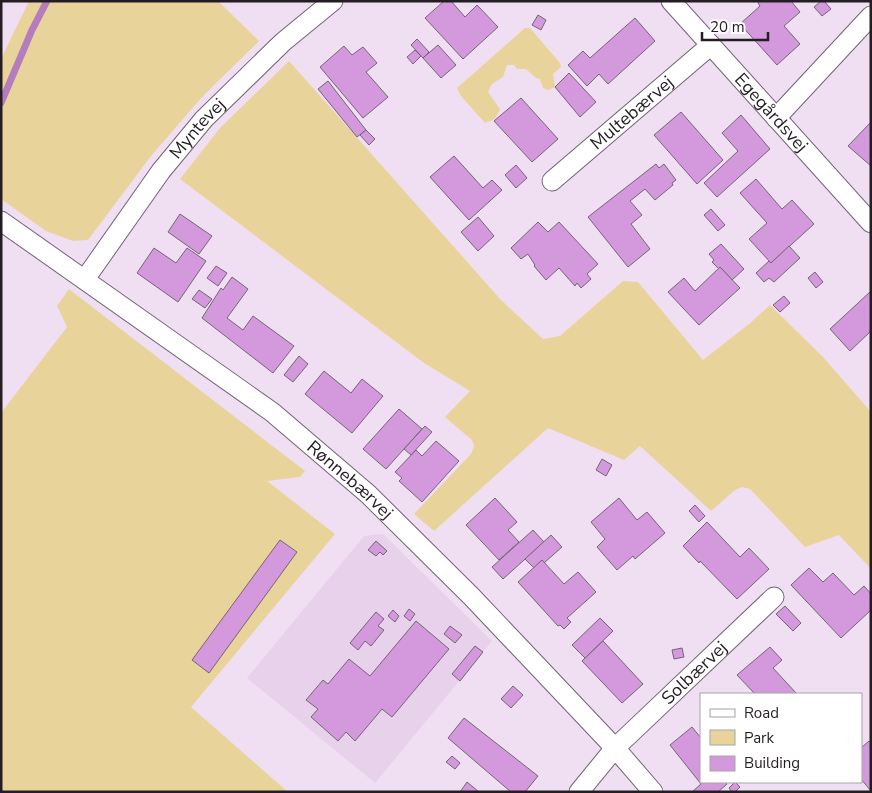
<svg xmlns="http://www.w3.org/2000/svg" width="872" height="793" font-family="'Nunito Sans',sans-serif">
<rect width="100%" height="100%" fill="#f0dff2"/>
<polygon fill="#e8d1eb" points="383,534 492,641 375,783 247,678 364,536"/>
<g fill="#e8d49a">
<polygon points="29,1 218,1 259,41 202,97 151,156 88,240 73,241 46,231 1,199 1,59"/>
<polygon points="525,28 530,28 560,63 561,67 553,74 555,87 548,90 543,88 540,79 536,78 526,69 517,69 514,65 507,65 503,77 492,84 488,92 500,109 495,119 485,123 461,96 457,88"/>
<polygon points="289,61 501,300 543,339 560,336 623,281 638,282 703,360 749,324 770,305 823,357 871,412 871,569 839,535 805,547 750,489 742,487 735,490 711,511 640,446 624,460 548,428 434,531 414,514 471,454 474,446 472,440 445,417 470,391 424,363 180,179 220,128"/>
<polygon points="69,289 305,471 300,477 267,481 335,534 191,707 288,792 1,792 1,413 67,327 57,306"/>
</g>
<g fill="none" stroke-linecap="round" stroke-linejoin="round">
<polyline stroke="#b57cbe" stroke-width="7" points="1,103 32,30 47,1"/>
</g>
<g fill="#d499dc" stroke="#746576">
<polygon points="444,1 451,1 465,17 477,5 498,27 463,59 425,18"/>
<polygon points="757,1 791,1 800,12 784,26 800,44 777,65 740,24 760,6"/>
<polygon points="821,1 824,1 831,9 822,16 814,7"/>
<polygon points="538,15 546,20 541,30 532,25"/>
<polygon points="635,18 655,41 608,84 599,74 587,86 568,65 583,51 590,58"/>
<polygon points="417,39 429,52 423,58 411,45"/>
<polygon points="438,45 456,65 441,78 423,58"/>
<polygon points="344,46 352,55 363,47 377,63 366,72 388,97 363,118 320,67"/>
<polygon points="415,50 421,56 413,64 407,57"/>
<polygon points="569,73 596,102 580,117 555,87"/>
<polygon points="328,81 366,130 357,137 318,89"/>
<polygon points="521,98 558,139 532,162 494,121"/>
<polygon points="681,112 723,160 697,184 654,135"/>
<polygon points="741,115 770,149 717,197 704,183 738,151 722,133"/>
<polygon points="871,122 871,166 848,146"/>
<polygon points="366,130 375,139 369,145 360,135"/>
<polygon points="454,156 483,188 492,180 502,190 469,220 430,177"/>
<polygon points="656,164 659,168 664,164 676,180 672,183 673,185 655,200 645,189 630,201 642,215 631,224 650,249 628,267 588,217"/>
<polygon points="516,165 527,178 516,188 505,175"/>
<polygon points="756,179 782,209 792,200 814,224 771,263 749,239 767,223 740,193"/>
<polygon points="711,209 725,225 718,231 704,215"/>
<polygon points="180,214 212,236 199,254 168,232"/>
<polygon points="478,217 494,236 478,251 461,232"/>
<polygon points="538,222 548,232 559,222 598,264 587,274 591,279 581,288 577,283 575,286 559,268 546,280 534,266 535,265 528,254 521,259 511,248"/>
<polygon points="721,244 744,269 732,280 720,267 719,269 712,262 714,260 709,254"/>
<polygon points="789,246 800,258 774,282 769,278 764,282 756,273 769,261 771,263"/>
<polygon points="154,248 176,263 187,248 206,261 178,302 137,273"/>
<polygon points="216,266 227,273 218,286 207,278"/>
<polygon points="720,267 740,288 699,325 668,292 684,278 695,291"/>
<polygon points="815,272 823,282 816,288 808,278"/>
<polygon points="232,277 248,289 227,318 243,330 253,316 294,346 273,373 202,318 221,288 223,290"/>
<polygon points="199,290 212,299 205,308 192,299"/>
<polygon points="871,291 871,331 850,351 830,329"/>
<polygon points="784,296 790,303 780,312 773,305"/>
<polygon points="299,356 308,364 293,382 284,375"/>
<polygon points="324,371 351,393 362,379 383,396 352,433 305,394"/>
<polygon points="399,409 422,429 386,469 363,449"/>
<polygon points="425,426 432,432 411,455 404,449"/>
<polygon points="436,441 459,461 422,502 399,481 402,478 395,472 416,450 422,456"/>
<polygon points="602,459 612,465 606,476 596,470"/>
<polygon points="495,498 517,522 508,530 519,542 499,560 466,525"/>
<polygon points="619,498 637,520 647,512 665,533 635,559 633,556 617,570 597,547 605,539 591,522"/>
<polygon points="695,505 705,516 699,522 689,511"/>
<polygon points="707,522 740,557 749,548 769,569 737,599 700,561 699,563 683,546"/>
<polygon points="533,530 544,542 503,579 492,567"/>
<polygon points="551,535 562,547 544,563 542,560 534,568 525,559"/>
<polygon points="280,540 297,552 209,673 192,660"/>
<polygon points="376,541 387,551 383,555 380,552 376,556 368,550"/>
<polygon points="542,560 564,584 578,572 596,592 567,618 571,622 564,629 560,625 558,626 518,582"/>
<polygon points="809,568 823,582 833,573 854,595 864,586 871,594 871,610 841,638 791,585"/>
<polygon points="785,606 801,623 793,631 776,614"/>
<polygon points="409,609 415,614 410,621 404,616"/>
<polygon points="393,610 399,616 395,622 388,616"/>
<polygon points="376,612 384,619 378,626 384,630 371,646 365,641 358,650 350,643"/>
<polygon points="600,618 613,631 585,658 572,645"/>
<polygon points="416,621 449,649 392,717 382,709 355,741 346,732 338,741 311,717 318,709 306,700 323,680 328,684 349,659 370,676"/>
<polygon points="450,626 462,635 455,643 444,634"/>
<polygon points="603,641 643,684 622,703 582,661"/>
<polygon points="475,646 483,652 460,681 452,674"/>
<polygon points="770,647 782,660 773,668 797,694 755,694 737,675"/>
<polygon points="682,648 684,657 674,659 672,650"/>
<polygon points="513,686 523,695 511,708 501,699"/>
<polygon points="464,718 538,776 525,792 511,792 448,738"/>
<polygon points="692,727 701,738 701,782 725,782 727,784 718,792 692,792 701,784 670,745"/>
<polygon points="869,741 871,743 871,791 861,779 861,748"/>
<polygon points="452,756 460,763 455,769 446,762"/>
<polygon points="467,782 479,792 460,792"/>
<polygon points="735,782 740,787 735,792 732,792 729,788"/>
</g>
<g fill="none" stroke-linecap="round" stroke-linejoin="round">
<g stroke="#716373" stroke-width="21">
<g id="street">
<path id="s1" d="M 671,1 L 871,223"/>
<polyline points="776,118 871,16"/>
<path id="s2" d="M 552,181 L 711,45"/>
<path id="s3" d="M 1,221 L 272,412 L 368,494 L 471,596 L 615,748 L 653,792"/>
<path id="s4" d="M 85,279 L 161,171 L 204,119 L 283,42 L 333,1"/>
<path id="s5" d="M 579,792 L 615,748 L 774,597"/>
</g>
</g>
<use href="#street" stroke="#fff" stroke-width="19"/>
</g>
<g text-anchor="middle" stroke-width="4.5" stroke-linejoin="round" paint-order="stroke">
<g font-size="18" fill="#241d24" stroke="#fff">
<text dy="6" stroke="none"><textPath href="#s1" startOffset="150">Egegårdsvej</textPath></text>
<text dy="6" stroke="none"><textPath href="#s2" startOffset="105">Multebærvej</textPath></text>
<text dy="6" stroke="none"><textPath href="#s4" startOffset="188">Myntevej</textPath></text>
<text dy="6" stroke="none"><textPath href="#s3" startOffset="435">Rønnebærvej</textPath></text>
<text dy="6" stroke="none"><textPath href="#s5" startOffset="166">Solbærvej</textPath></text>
</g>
</g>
<rect width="872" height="793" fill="none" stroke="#241d24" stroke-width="5"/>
<rect x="700" y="693" width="162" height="90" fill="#ffffff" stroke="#a7a5a7"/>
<rect x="710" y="709" width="25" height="8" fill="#ffffff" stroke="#a7a5a7"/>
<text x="744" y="718" font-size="15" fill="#241d24">Road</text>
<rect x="710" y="730" width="25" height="15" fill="#e8d49a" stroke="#a7a5a7"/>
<text x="744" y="743" font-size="15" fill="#241d24">Park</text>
<rect x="710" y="756" width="25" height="15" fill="#d499dc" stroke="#a7a5a7"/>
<text x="744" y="768" font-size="15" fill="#241d24">Building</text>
<path d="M702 32v8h66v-8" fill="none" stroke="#241d24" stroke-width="2.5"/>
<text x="710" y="32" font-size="15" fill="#241d24" stroke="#ffffff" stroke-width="4" paint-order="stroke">20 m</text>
</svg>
